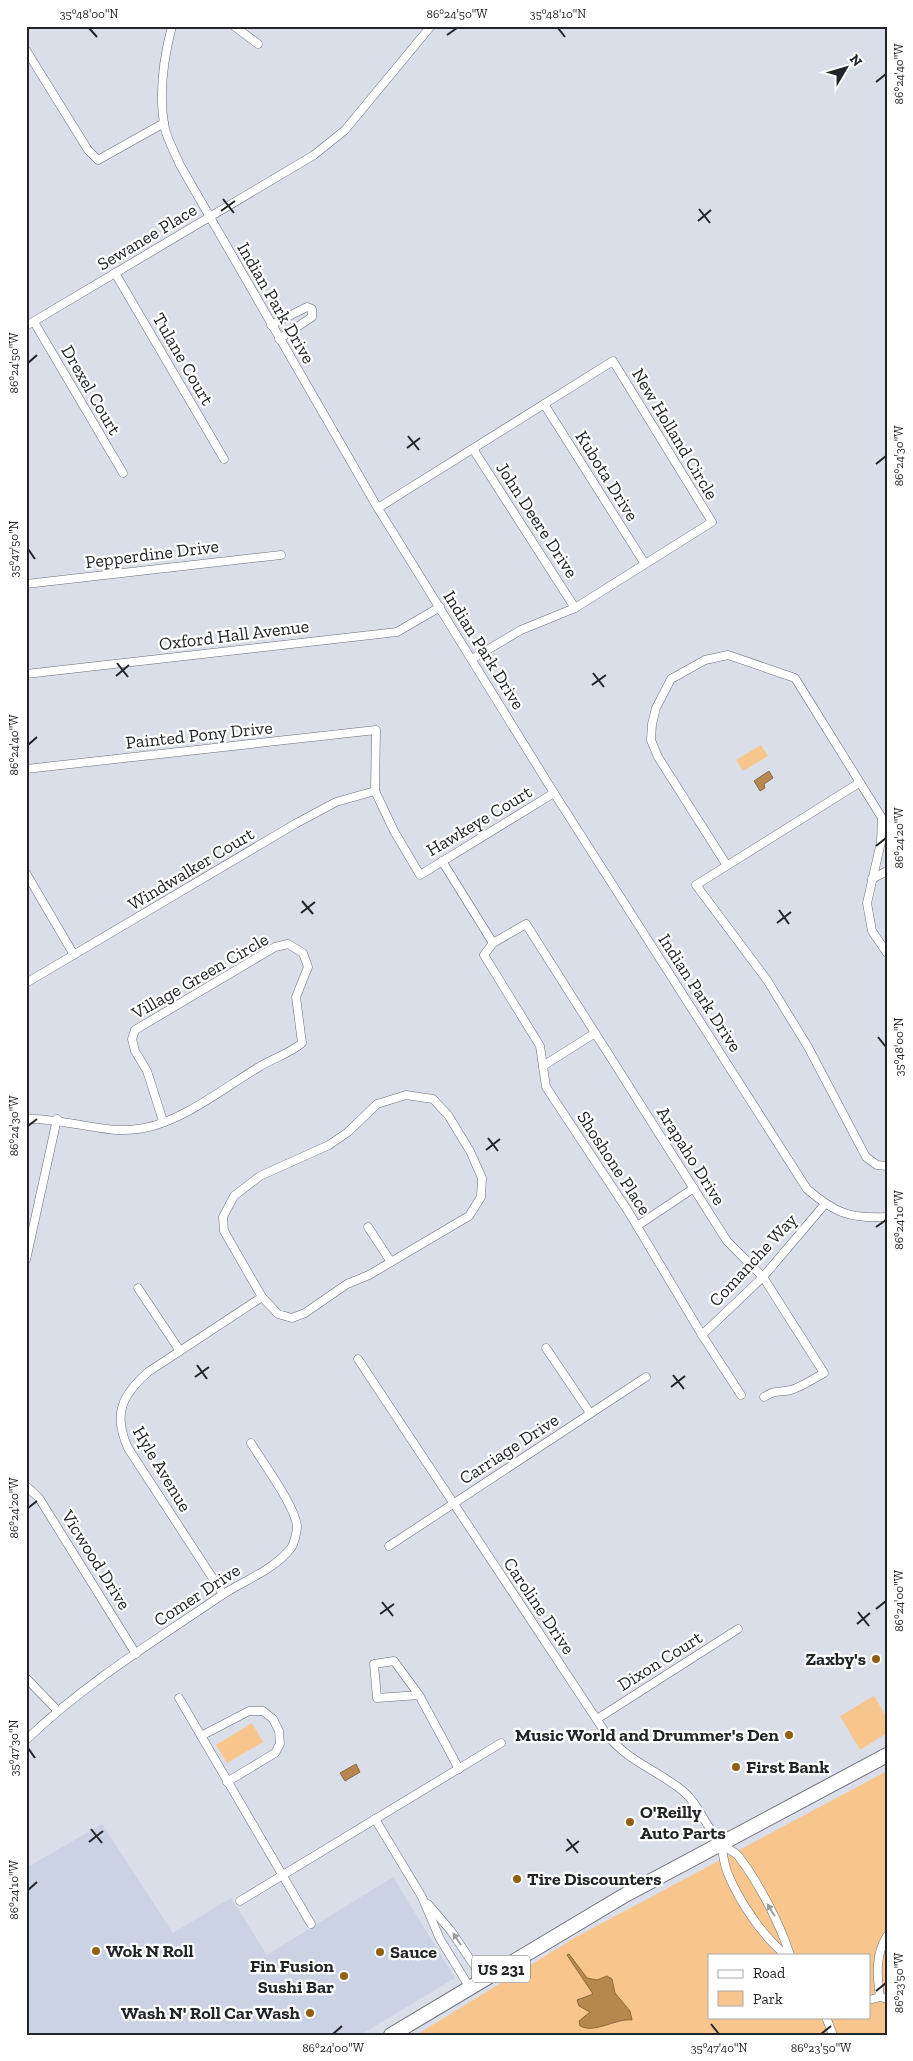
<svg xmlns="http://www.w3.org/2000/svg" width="913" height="2061" font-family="'Zilla Slab',serif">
<rect width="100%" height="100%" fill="#dadee9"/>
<polygon fill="#cbd2e3" points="102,1824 173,1933 231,1898 267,1955 393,1877 455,1978 360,2035 26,2035 26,1868"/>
<g fill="#f8c68d" fill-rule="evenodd">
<polygon points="761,745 768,756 743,771 736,760"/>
<polygon points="874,1696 887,1718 887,1733 860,1750 840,1716"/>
<polygon points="252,1723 263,1742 227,1763 216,1745"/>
<path d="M 887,1771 L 887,2035 L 416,2035 L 576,1937 ZM 709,1955 L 869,1955 L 869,2017 L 709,2017 Z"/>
</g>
<g fill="#b7884d" stroke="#8a6a42">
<polygon points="769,771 773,778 764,784 765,788 760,791 754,781"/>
<polygon points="356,1764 360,1772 345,1781 340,1773"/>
<path d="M 569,1954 L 587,1978 L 597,1980 L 607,1976 L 612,1979 L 615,1993 L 630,2011 L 632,2020 C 616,2018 595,2034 580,2026 L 579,2021 L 590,2012 L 579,2006 L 577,2000 L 593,1994 L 567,1955 Z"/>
</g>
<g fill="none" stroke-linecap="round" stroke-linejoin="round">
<g stroke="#696d76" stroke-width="9">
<g id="street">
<path d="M 172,26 C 163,60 158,94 165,129 C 168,141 175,153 180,165 L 376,505 L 554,793 L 807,1189 C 835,1213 850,1219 887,1217"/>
<polyline points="234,26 258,44"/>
<polyline points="26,50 88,150 98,160 164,123"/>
<polyline points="115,273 224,459"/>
<polyline points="34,322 123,473"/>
<polyline points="271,325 307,307 312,309 312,317 279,339"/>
<polyline points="26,326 314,155 345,130 431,26"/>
<polyline points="544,404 645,564"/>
<polyline points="473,449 575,608"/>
<polyline points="378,508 613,361 712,522 575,608 521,630 472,659"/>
<polyline points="26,584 281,555"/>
<polyline points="26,674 397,632 440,607"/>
<polyline points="26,769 376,730 375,791 394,831 420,875 554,793"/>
<polyline points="859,783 696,885 767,980 808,1047 866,1157 877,1165 887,1166"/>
<polyline points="442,861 493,943"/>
<polyline points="726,864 658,757 651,740 652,724 656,708 671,679 705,660 728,655 795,678 882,818 881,842 867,903 872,931 887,953"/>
<polyline points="26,873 74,955"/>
<polyline points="872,879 887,871"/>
<polyline points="26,983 295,824 336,802 375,791"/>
<polyline points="543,1066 595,1033"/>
<polygon points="406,1095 433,1099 448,1115 470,1151 482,1178 481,1197 469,1216 369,1275 347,1284 305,1313 292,1318 278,1314 262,1297 224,1231 223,1217 234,1196 260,1176 329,1145 348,1132 377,1104"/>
<path d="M 26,1119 C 65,1117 105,1136 144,1128 C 183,1121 225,1087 259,1067 C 273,1058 289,1054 302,1043 L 296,997 L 308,967 L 303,953 L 288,944 L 275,947 L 135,1030 L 132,1039 L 135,1051 L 147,1071 L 163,1121"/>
<polyline points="637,1226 694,1188"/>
<polyline points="368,1227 391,1262"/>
<polyline points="26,1260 57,1119"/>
<polyline points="138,1288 180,1351"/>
<polyline points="702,1335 763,1277 825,1204"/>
<polyline points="546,1348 590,1413"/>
<path d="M 358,1359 L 605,1732 C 626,1761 656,1769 683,1791 C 699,1804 706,1828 721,1843 C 726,1849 735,1851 739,1857 C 759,1883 780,1924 790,1955"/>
<path d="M 741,1395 L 702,1335 L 628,1211 L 546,1087 L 540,1046 L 484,955 L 493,943 L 526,924 L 727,1241 L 763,1277 L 824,1373 C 813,1379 803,1386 791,1390 C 778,1393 777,1389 764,1397"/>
<polyline points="26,1486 39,1498 136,1654"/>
<polyline points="389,1546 646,1377"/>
<path d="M 223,1594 L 128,1448 C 113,1415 121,1396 148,1372 L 262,1297"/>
<polyline points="26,1678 57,1710"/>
<polyline points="419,1695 394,1661 374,1664 377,1698 419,1695 459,1769"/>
<polyline points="179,1698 311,1924"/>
<polyline points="597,1719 738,1629"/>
<polyline points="201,1736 249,1711 263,1711 273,1719 279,1731 280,1744 275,1753 227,1782"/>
<path d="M 26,1740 C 84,1684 153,1642 219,1597 C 242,1581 273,1571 291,1548 C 294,1544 297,1532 297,1526 C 295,1506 263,1463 251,1443"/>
<polyline points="375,1819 422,1897 440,1939 470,1988"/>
<path d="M 721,1844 C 723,1853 724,1865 728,1874 C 739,1901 763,1937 786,1955"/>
<polyline points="240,1901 501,1743"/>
<polyline points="428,1904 451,1931 484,1980"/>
<path d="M 880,1997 C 877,1976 875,1955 887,1936"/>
<polyline points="869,2000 880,1997 887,1999"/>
<polyline points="826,2017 833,2035"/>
</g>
</g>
<g stroke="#696d76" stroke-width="16">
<polyline id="highway" points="391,2035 625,1895 887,1755"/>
</g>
<use href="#street" stroke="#fff" stroke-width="8"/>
<use href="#highway" stroke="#fff" stroke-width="14"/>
</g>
<defs><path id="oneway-solid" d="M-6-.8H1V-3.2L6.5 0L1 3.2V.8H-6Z" transform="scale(1.25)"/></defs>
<g fill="#9c9c9e">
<use href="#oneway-solid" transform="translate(771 1910) rotate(-121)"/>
<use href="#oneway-solid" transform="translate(457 1939) rotate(-124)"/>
</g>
<path fill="none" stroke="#222428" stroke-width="2" d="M 89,28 L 97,37M 558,28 L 565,37M 447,35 L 457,28M 876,82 L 886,74M 223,199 L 234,213M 699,209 L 710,223M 221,211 L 235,201M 698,221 L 711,210M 28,363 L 37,355M 408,436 L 419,450M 407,448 L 420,438M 876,464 L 886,456M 28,549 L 35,559M 117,663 L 128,677M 593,673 L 604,687M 116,676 L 129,665M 592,685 L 606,675M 28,745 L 37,737M 876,846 L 886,838M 302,901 L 313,914M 779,910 L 789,924M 301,913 L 315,902M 777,923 L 791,912M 878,1037 L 886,1047M 28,1126 L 37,1119M 488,1138 L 498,1151M 486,1150 L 500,1139M 876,1227 L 886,1220M 197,1365 L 207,1379M 673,1375 L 684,1389M 195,1377 L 209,1367M 671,1387 L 685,1376M 28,1508 L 37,1501M 382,1602 L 393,1616M 876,1609 L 886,1601M 858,1612 L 869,1626M 380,1614 L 394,1604M 857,1624 L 870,1613M 28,1748 L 35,1758M 91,1829 L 102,1843M 567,1839 L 578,1853M 89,1842 L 103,1831M 566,1851 L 579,1841M 28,1890 L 37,1882M 876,1991 L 886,1983M 711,2024 L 719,2034M 333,2034 L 342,2026M 821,2034 L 831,2026"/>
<g fill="#925e10" stroke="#fff" stroke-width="2">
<circle cx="876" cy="1659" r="5"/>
<circle cx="789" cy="1735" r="5"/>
<circle cx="736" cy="1767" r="5"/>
<circle cx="630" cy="1822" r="5"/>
<circle cx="517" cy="1879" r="5"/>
<circle cx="96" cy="1951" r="5"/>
<circle cx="380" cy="1952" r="5"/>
<circle cx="344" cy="1976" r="5"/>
<circle cx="310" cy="2013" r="5"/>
</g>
<g text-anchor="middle" stroke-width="4.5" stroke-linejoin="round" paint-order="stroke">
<rect fill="#fff" stroke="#646668" stroke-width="1" x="472" y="1955.5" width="58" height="27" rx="4"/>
<g font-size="16" font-weight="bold" fill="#222428">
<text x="501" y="1975">US 231</text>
</g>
<g font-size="18" fill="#222428" stroke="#fff">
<text transform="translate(147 237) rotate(-31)" y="6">Sewanee Place</text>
<text transform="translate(276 303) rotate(60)" y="6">Indian Park Drive</text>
<text transform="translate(183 359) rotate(60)" y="6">Tulane Court</text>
<text transform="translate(91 390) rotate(60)" y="6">Drexel Court</text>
<text transform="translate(675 434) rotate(59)" y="6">New Holland Circle</text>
<text transform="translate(607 476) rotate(58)" y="6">Kubota Drive</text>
<text transform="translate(537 520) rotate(57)" y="6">John Deere Drive</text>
<text transform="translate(152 554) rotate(-7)" y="6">Pepperdine Drive</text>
<text transform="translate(234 635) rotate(-7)" y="6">Oxford Hall Avenue</text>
<text transform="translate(484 650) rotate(58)" y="6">Indian Park Drive</text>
<text transform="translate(199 735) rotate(-6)" y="6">Painted Pony Drive</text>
<text transform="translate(479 821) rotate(-31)" y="6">Hawkeye Court</text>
<text transform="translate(191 869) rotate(-31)" y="6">Windwalker Court</text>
<text transform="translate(200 976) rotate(-30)" y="6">Village Green Circle</text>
<text transform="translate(700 993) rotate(57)" y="6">Indian Park Drive</text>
<text transform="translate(691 1156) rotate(58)" y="6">Arapaho Drive</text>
<text transform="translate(614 1163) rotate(57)" y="6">Shoshone Place</text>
<text transform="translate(753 1260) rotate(-47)" y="6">Comanche Way</text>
<text transform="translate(509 1449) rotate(-33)" y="6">Carriage Drive</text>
<text transform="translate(162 1469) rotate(59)" y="6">Hyle Avenue</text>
<text transform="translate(96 1560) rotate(58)" y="6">Vicwood Drive</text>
<text transform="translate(197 1595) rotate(-33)" y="6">Comer Drive</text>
<text transform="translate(539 1606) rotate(56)" y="6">Caroline Drive</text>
<text transform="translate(660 1661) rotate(-32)" y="6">Dixon Court</text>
</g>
<g font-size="18" font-weight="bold" fill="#222428" stroke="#fff" text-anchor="start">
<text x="866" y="1665" text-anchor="end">Zaxby's</text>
<text x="779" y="1741" text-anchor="end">Music World and Drummer's Den</text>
<text x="746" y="1773">First Bank</text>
<text x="640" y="1818">O'Reilly<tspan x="640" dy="21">Auto Parts</tspan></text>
<text x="527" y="1885">Tire Discounters</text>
<text x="106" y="1957">Wok N Roll</text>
<text x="390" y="1958">Sauce</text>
<text x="334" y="1972" text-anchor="end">Fin Fusion<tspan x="334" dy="21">Sushi Bar</tspan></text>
<text x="300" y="2019" text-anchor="end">Wash N' Roll Car Wash</text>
</g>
</g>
<rect width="913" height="2061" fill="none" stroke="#ffffff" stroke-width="55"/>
<rect x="708" y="1954" width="162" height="65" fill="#ffffff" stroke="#a7a7a9"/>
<rect x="718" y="1970" width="25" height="8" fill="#ffffff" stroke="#a7a7a9"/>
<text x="753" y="1978" font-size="15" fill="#222428">Road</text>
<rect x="718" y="1991" width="25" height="15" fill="#f8c68d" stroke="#a7a7a9"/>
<text x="753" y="2004" font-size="15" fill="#222428">Park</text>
<g transform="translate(846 68) rotate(52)" stroke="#ffffff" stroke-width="4" paint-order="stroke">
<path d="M0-4L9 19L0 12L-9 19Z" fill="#222428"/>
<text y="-8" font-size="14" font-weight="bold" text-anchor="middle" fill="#222428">N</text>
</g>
<rect x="28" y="28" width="858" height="2006" fill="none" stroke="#222428" stroke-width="2"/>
<g font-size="12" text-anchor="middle" fill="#222428">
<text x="89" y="18">35°48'00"N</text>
<text x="457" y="18">86°24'50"W</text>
<text x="558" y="18">35°48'10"N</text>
<text transform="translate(899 74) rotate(-90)" y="4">86°24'40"W</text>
<text transform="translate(14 363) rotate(-90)" y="4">86°24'50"W</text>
<text transform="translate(899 456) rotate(-90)" y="4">86°24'30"W</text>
<text transform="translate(14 549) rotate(-90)" y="4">35°47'50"N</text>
<text transform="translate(14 745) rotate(-90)" y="4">86°24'40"W</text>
<text transform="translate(899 838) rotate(-90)" y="4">86°24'20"W</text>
<text transform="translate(899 1047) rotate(-90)" y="4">35°48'00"N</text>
<text transform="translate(14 1126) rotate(-90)" y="4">86°24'30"W</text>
<text transform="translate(899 1220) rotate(-90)" y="4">86°24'10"W</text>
<text transform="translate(14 1508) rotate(-90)" y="4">86°24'20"W</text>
<text transform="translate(899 1601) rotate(-90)" y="4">86°24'00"W</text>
<text transform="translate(14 1748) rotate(-90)" y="4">35°47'30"N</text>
<text transform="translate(14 1890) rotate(-90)" y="4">86°24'10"W</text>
<text transform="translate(899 1983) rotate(-90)" y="4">86°23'50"W</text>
<text x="333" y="2052">86°24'00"W</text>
<text x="719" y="2052">35°47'40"N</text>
<text x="821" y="2052">86°23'50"W</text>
</g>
</svg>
